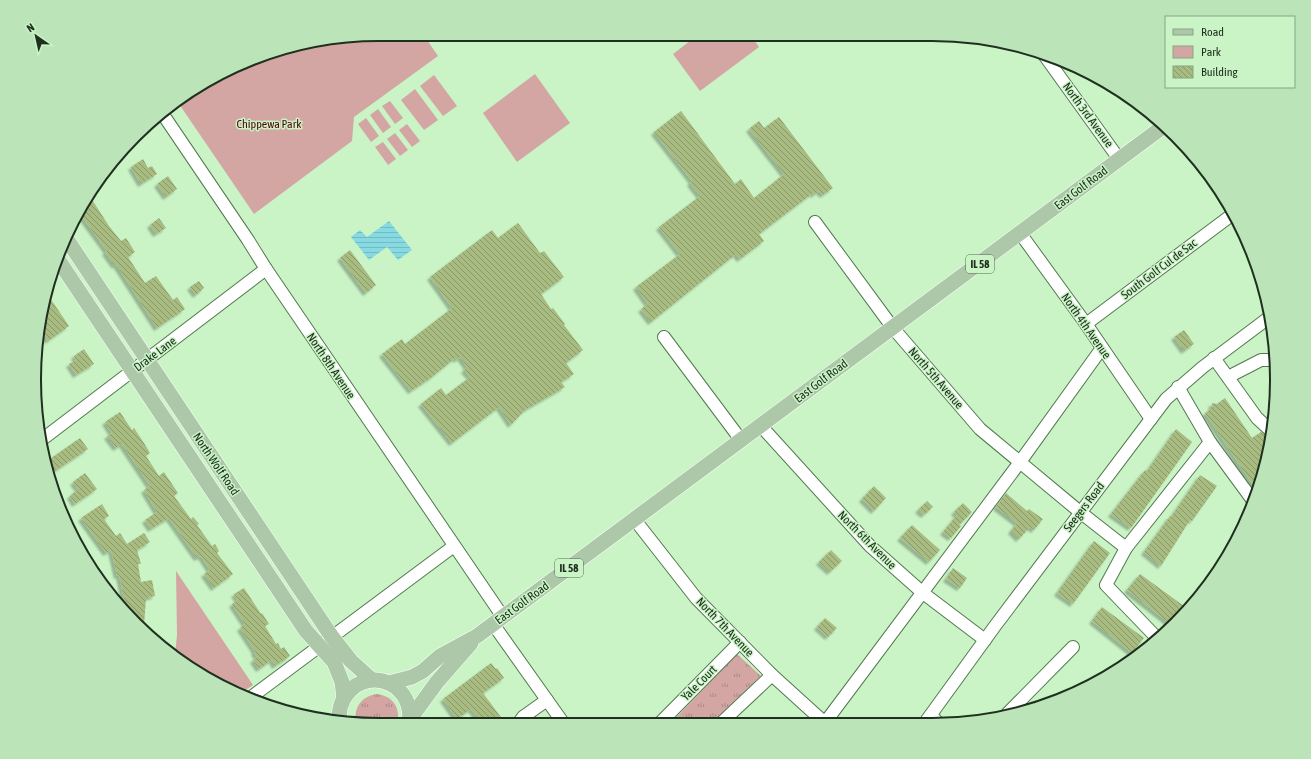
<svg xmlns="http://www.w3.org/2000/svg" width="1311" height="759" font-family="'Asap Condensed',sans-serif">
<defs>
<pattern id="grass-tufts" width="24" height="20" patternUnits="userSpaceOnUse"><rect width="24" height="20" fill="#d3a6a3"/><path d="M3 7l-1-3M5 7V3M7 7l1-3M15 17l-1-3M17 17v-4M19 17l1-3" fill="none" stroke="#ab8884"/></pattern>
<pattern id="water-rules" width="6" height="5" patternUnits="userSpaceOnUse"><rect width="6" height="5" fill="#87dae1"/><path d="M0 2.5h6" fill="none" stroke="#74bbc1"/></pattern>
<pattern id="building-back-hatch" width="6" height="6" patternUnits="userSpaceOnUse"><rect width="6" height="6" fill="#a8bb81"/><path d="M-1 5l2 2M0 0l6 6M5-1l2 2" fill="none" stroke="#889869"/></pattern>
<filter id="shadow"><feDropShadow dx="-3" dy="3" stdDeviation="1" flood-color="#0004"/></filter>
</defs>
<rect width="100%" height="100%" fill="#caf4c6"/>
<g fill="url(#grass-tufts)">
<polygon points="737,654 761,676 711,724 670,724"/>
<path d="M 377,694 C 393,696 401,708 397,724 L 357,724 C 352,709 361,696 377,694 Z"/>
</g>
<g fill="#d3a6a3">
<polygon points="380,34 423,34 438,56 354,117 352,141 254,214 177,101 269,52"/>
<polygon points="699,34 750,34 759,47 700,91 673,54"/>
<polygon points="535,74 570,123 517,162 483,113"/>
<polygon points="434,75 457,106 443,116 420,86"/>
<polygon points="415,89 438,120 424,130 401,100"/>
<polygon points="390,101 403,118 395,124 382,106"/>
<polygon points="378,109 391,127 383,133 370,115"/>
<polygon points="366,118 379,136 371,142 358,124"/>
<polygon points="407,124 420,141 412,147 399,130"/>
<polygon points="395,133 408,150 400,156 387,139"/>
<polygon points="383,142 396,159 388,165 375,147"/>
<polygon points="176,571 253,685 241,693 188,667 175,655 177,635"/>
</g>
<polygon fill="url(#water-rules)" points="389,221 412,250 398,260 387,247 369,260 351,237 360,230 367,237"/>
<g fill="url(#building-back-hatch)" filter="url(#shadow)">
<polygon points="681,111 735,184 741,179 754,198 784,174 749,129 759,121 764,128 779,117 833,188 823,195 819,191 814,195 813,193 759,234 764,241 740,259 736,254 651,322 641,309 648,304 636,287 680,254 659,227 700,196 690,183 692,181 654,132"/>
<polygon points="143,159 148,168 152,166 157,174 141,184 131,167"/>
<polygon points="168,176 177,189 166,197 157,184"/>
<polygon points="89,195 109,226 121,241 126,238 135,252 128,257 145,283 156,276 173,300 177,297 185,309 157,328 116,264 115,266 105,252 107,251 80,214"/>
<polygon points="159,218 166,228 156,234 150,225"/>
<polygon points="518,223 540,253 544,251 564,277 541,294 551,309 553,308 565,324 564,325 583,350 566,363 574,374 561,382 565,387 525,410 511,425 499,407 452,443 421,404 441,388 446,395 470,377 464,370 467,367 460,357 457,360 455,358 432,377 411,391 382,354 402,339 405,344 452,308 430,277 492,230 498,238"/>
<polygon points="350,250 376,285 366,293 340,258"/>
<polygon points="199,281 204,288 196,295 190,287"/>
<polygon points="46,292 69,326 48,341 41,330"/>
<polygon points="1184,330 1194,344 1184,351 1174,337"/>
<polygon points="84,349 94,364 76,375 69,364 76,360 74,356"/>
<polygon points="1225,398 1252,438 1261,432 1268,437 1271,441 1270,447 1257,491 1205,413 1211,409 1212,403 1217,404"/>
<polygon points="120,412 132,430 134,428 144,443 150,453 146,456 159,476 164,472 178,493 174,496 191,519 193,517 199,524 197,525 212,546 215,544 219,551 217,553 233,574 214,588 204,574 210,570 201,556 197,558 169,518 151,529 145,520 157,512 144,490 150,486 122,444 116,448 107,436 112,433 105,422"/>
<polygon points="1176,429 1192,442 1131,528 1111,514 1145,470 1147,471"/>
<polygon points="80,438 88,449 52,473 49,469 47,461"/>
<polygon points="85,473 97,489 75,504 70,496 78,489 73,482"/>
<polygon points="1200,475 1217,486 1192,521 1190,520 1161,566 1144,552 1170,516 1171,517"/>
<polygon points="874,486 886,498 874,511 862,499"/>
<polygon points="1006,493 1027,511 1029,509 1043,519 1034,530 1030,527 1019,539 1011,531 1017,523 996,507"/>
<polygon points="927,501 933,507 924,515 918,510"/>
<polygon points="963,503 972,512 959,525 961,526 951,538 943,532 957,515 954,512"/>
<polygon points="102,504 109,516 104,519 116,536 120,533 127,544 144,533 150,542 137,550 141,564 138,564 141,582 152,580 155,596 146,598 144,626 126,609 119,575 117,576 111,550 106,553 81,518"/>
<polygon points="912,525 940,550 929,562 900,538"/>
<polygon points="1094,541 1110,553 1073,604 1057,593"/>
<polygon points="831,550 842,561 830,572 819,562"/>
<polygon points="953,568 967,578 960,588 946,579"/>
<polygon points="1140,574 1188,609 1173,626 1127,590"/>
<polygon points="244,588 261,614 262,613 269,624 265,626 276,644 278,643 281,649 284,647 290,656 275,666 272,660 259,669 253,660 257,657 254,652 255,651 240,628 245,624 232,604 238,600 234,594"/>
<polygon points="1102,607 1144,638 1132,653 1092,621"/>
<polygon points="825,618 837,628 828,637 817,627"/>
<polygon points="491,663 496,669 497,668 504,678 483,693 506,724 482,724 471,709 457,719 443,699"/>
</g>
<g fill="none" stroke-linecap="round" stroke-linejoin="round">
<g stroke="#537850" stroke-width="14">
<g id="minor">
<polyline points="1042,52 1119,159"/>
<polyline points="162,113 248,240 266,269 503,617"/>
<polyline points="815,222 893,328 980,429 1080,512 1126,548 1106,585 1157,638"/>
<polyline points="1020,233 1086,324 1151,419"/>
<polyline points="1086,324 1233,214"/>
<polyline points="664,337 741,440"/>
<polyline points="1214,358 1257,418 1270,430 1272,430"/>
<polyline points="1228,377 1261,360 1272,360 1276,364"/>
<polyline points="1178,387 1210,442 1254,502"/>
<polyline points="761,426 870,546 923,593 985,640"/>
<polyline points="44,438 266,269"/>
<polyline points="635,520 696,598 772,675 826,724"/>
<polyline points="1126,548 1210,442"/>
<polyline points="493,624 564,724"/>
<polyline points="250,698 454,546"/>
<polyline points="1007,714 1073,647"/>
<polyline points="931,715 939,724"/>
<polyline points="518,724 523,717 547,700"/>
<polyline points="659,724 740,642"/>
<polyline points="720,724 772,675"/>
<polyline points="824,724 1020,462 1102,348"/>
<polyline points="924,724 995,626 1166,399 1203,367 1271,316"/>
</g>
</g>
<g stroke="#fff" stroke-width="16">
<g id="major">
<polyline points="68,241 332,637 351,661 372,680"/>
<polyline points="59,261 306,631 334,662 342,682 344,698"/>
<polyline points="389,683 412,677 423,671 440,656 477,636 1164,126"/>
<polyline points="410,719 437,682 471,643"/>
<path d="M 340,721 C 338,712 341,701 347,694 C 371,664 416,686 409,724"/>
</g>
</g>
<use href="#minor" stroke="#fff" stroke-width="12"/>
<use href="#major" stroke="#acc8a9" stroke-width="15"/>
</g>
<g text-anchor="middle" stroke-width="3" stroke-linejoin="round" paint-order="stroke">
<g fill="#caf4c6" stroke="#536b51" stroke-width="1">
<rect x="966" y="255" width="28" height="18" rx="3"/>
<rect x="555" y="559" width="28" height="18" rx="3"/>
</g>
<g font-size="11" font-weight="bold" fill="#20301f">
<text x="980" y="268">IL 58</text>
<text x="569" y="572">IL 58</text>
</g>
<g font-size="12" fill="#20301f" stroke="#caf4c6">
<text transform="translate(1088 115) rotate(54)" y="4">North 3rd Avenue</text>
<text transform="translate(1081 188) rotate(-37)" y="4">East Golf Road</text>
<text transform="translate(1159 269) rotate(-37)" y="4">South Golf Cul de Sac</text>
<text transform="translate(1086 326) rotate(55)" y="4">North 4th Avenue</text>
<text transform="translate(155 354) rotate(-37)" y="4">Drake Lane</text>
<text transform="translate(331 366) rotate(56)" y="4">North 8th Avenue</text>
<text transform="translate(936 378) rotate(49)" y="4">North 5th Avenue</text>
<text transform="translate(821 381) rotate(-37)" y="4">East Golf Road</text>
<text transform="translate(216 464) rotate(56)" y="4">North Wolf Road</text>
<text transform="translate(1084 507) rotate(-53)" y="4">Seegers Road</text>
<text transform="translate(867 540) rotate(45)" y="4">North 6th Avenue</text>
<text transform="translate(522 603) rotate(-36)" y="4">East Golf Road</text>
<text transform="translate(725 627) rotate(46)" y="4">North 7th Avenue</text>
<text transform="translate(699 683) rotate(-45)" y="4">Yale Court</text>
</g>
<g font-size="12" fill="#53010c" stroke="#caf4c6">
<text x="269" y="128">Chippewa Park</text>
</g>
</g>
<path d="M0 0H1311V759H0ZM379 41H932A338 338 0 0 1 1270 379V380A338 338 0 0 1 932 718H379A338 338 0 0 1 41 380V379A338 338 0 0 1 379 41Z" fill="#bce4b9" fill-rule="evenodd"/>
<path fill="none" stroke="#20301f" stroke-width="2" d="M379 41H932A338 338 0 0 1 1270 379V380A338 338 0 0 1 932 718H379A338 338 0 0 1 41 380V379A338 338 0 0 1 379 41Z"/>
<rect x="1165" y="16" width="130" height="72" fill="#caf4c6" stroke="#86a683"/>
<rect x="1173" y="29" width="20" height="6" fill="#acc8a9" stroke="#86a683"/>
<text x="1201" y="36" font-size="12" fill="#20301f">Road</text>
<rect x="1173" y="46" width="20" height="12" fill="#d3a6a3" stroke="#86a683"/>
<text x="1201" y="56" font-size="12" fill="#20301f">Park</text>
<rect x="1173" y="66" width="20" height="12" fill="url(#building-back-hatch)" stroke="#86a683"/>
<text x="1201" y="76" font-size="12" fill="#20301f">Building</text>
<g transform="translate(36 36) rotate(326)" stroke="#caf4c6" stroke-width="3" paint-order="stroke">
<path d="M0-3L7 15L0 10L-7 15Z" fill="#20301f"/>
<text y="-6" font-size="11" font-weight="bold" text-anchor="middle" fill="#20301f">N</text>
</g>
</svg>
